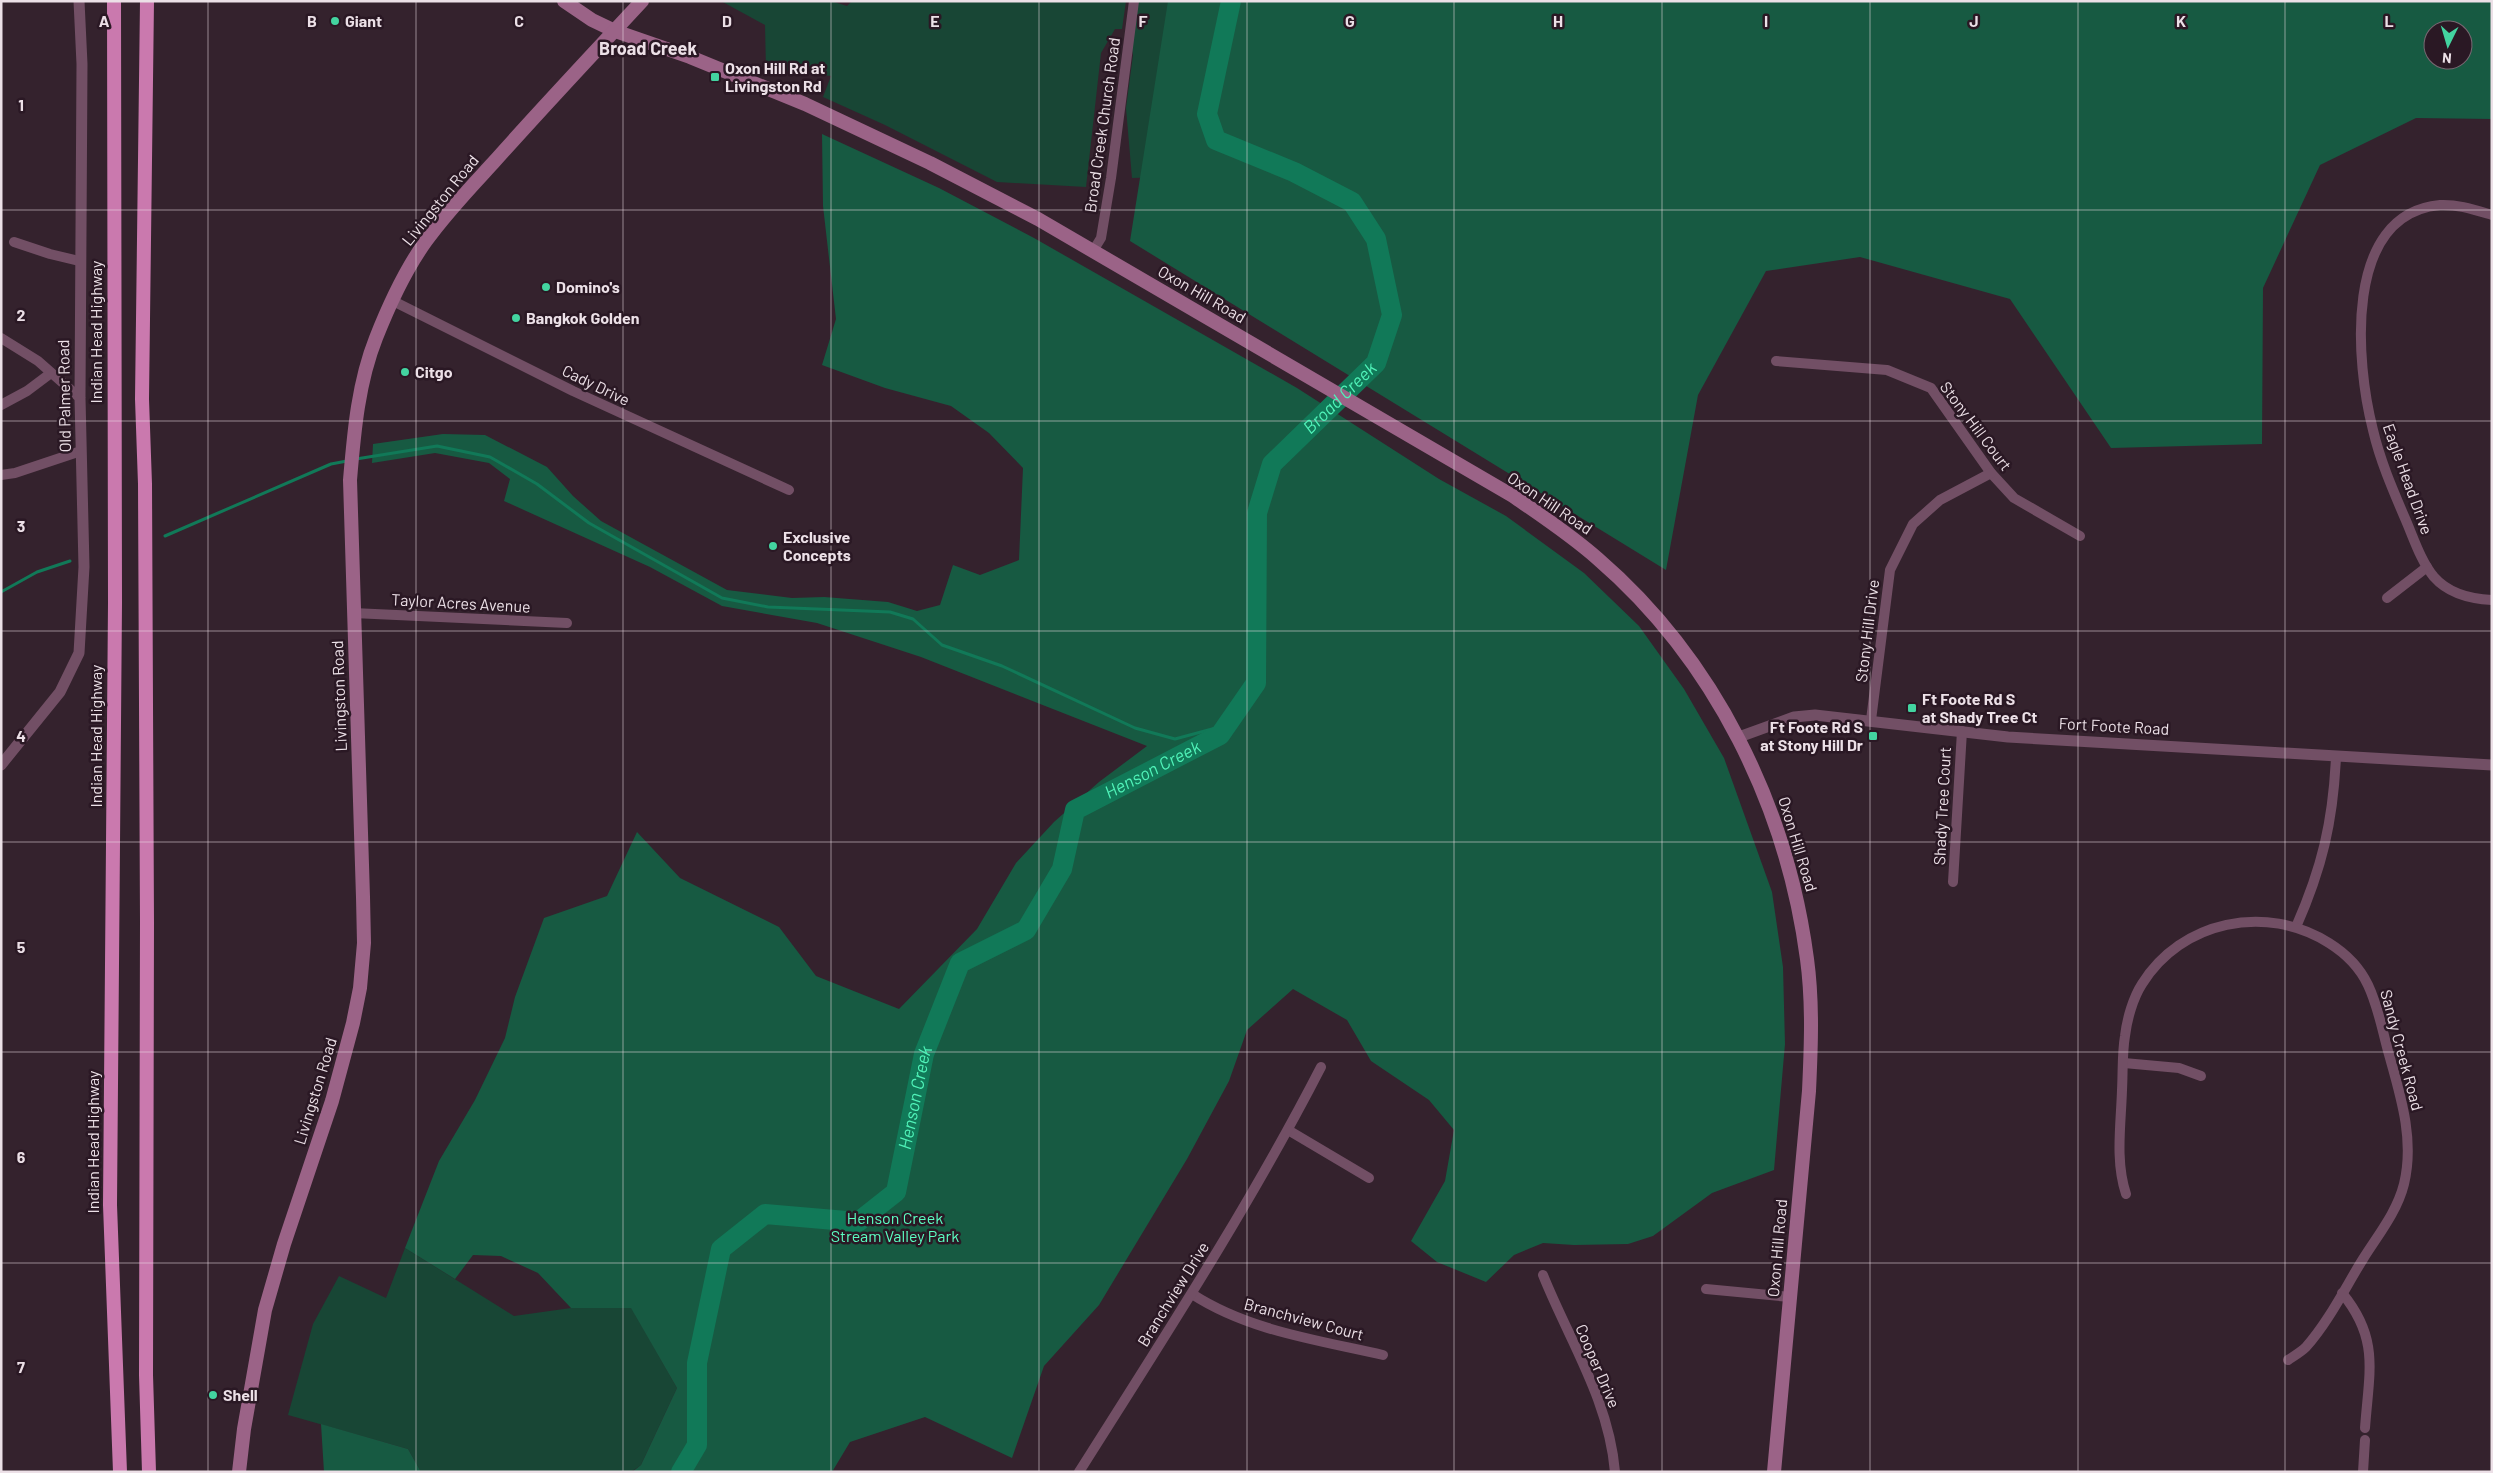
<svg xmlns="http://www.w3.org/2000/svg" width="2493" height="1473" font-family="Barlow,sans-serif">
<rect width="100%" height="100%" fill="#34222d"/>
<g fill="#184635">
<polygon points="721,1 831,1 847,6 852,1 1126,1 1122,29 1115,29 1101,53 1086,187 997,182 885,125 823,97 831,76 766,69 765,25"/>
<polygon points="1136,1 1211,1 1225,175 1132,178 1126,108 1133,55 1130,41"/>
<polygon points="405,1248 514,1316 571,1308 631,1307 677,1388 641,1465 631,1472 421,1472 408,1449 288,1415 313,1324 339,1276 386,1298"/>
</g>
<g fill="#175a42" fill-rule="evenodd">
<path d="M 1168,1 L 2492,1 L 2492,119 L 2416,118 L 2320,165 L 2263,288 L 2262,444 L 2111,448 L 2010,299 L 1860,257 L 1766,271 L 1698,395 L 1666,570 L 1130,241 ZM 2433,30 L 2463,30 L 2463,60 L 2433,60 Z"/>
<polygon points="822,134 939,188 1034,238 1297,388 1439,479 1506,516 1584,573 1639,626 1684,689 1724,758 1772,892 1783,967 1785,1044 1774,1170 1712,1193 1653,1236 1628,1244 1574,1245 1543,1243 1514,1255 1486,1282 1437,1262 1411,1241 1445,1181 1454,1130 1429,1100 1371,1061 1347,1020 1293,989 1247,1030 1229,1081 1187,1159 1099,1305 1044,1366 1012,1458 925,1417 850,1442 832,1472 632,1472 641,1465 677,1388 631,1308 571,1308 538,1273 501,1256 473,1255 455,1279 405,1248 439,1161 475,1100 505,1038 515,997 544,918 607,896 637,832 680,878 779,927 816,976 899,1009 977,929 1016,863 1054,822 1099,782 1147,746 921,657 817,623 722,606 650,567 504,501 510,479 489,463 435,453 372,463 373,444 443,434 485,435 547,467 573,496 601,521 727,590 792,598 824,597 888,602 917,611 940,605 953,565 980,575 1019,560 1023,468 989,433 951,406 885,388 822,365 836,319 823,206"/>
<polygon points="321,1424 408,1449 421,1472 324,1472"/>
</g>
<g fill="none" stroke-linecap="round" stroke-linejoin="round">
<g stroke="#117958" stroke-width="3">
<polyline points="356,459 437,446 490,457 537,484 589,523 722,598 768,607 890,612 913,619 942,645 1002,666 1135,728 1175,739 1227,725"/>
<polyline points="165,536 331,464 347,461"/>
<polyline points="1,592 37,572 70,561"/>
</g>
<path stroke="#117958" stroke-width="20" id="s1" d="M 681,1472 L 697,1445 L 697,1363 L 721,1249 L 765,1214 L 858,1222 L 896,1192 L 924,1054 L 960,963 L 1026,930 L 1062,869 L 1075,810 L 1220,735 L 1256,683 L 1257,513 L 1272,464 L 1376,363 L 1392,315 L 1376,239 L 1352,202 L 1294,172 L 1216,140 L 1207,114 L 1231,1"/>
<g stroke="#724f65" stroke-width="10">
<path d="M 2492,215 C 2475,210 2457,204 2440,205 C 2342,214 2356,364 2373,430 C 2380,460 2392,488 2404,516 C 2413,536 2420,560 2434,577 C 2448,593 2471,599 2492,600"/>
<polyline points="14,242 50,254 79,261"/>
<polyline points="1093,251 1101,238 1111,178 1134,1"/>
<polyline points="393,301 573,391 789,490"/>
<polyline points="1,338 38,361 80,398"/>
<polyline points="1776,361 1887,370 1931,388 1991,473 2014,498 2080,536"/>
<polyline points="1,405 27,391 51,373"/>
<polyline points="1,475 15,473 81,451"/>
<polyline points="2387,598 2427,567"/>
<polyline points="353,613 567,623"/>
<polyline points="1871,720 1890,570 1913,524 1940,500 1991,473"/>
<polyline points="1953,882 1962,731"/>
<path d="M 2296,927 C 2322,868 2333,822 2336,757"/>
<polyline points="2124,1063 2179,1068 2201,1076"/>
<polyline points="1288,1130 1369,1178"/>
<path d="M 2126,1194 C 2115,1161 2121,1124 2122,1090 C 2123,1072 2122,1053 2125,1036 C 2127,1019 2133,998 2142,984 C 2181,921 2266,903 2329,943 C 2345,953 2360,968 2368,985 C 2378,1006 2382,1029 2388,1051 C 2400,1094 2415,1139 2404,1184 C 2397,1212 2378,1235 2363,1259 C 2345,1288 2329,1321 2306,1347 C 2301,1352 2294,1356 2288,1360"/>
<path d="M 1543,1275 C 1569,1340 1609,1400 1615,1472"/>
<polyline points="1706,1289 1790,1297"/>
<path d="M 2342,1293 C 2380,1339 2369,1372 2365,1428"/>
<path d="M 1192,1294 C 1249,1331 1318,1340 1383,1355"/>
<path d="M 1079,1472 C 1163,1339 1249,1207 1321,1067"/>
<polyline points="2363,1472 2365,1440"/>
</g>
<g stroke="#724f65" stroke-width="11">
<polyline points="1739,737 1794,717 1815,715 2008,737 2492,765"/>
<polyline points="1,765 60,692 79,653 84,567 80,398 82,64 79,1"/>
</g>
<g stroke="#9b6387" stroke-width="14">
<path d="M 564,1 L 592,20 L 615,31 L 690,57 L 805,104 L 930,163 L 1038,219 L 1513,496 C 1542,516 1571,535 1598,559 C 1715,660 1787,807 1807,959 C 1813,1003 1811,1048 1809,1091 L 1774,1472"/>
<path d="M 239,1472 L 244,1429 L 265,1310 L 284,1244 L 332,1101 L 353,1023 L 360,988 L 364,943 L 363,897 L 350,480 C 354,433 358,383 376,338 C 389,305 405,270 426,241 C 446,213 470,188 493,163 C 542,108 592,55 642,1"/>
</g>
<g stroke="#ca79ae" stroke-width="14">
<polyline points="114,1 115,603 110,1205 120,1472"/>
<polyline points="147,1 142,399 145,484 147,922 146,1375 149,1472"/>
</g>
</g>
<path fill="none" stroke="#ece0e7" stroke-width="1" stroke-opacity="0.55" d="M 208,1 L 208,1472M 416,1 L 416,1472M 623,1 L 623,1472M 831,1 L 831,1472M 1039,1 L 1039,1472M 1247,1 L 1247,1472M 1454,1 L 1454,1472M 1662,1 L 1662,1472M 1870,1 L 1870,1472M 2078,1 L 2078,1472M 2285,1 L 2285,1472M 1,210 L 2492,210M 1,421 L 2492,421M 1,631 L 2492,631M 1,842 L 2492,842M 1,1052 L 2492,1052M 1,1263 L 2492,1263"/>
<g fill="#43d4a0" stroke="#2a1824" stroke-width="2">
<circle cx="335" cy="21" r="5"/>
<rect x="710" y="72" width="10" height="10" rx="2.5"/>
<circle cx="546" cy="287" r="5"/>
<circle cx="516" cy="318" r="5"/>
<circle cx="405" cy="372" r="5"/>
<circle cx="773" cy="546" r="5"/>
<rect x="1907" y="703" width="10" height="10" rx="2.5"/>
<rect x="1868" y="731" width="10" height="10" rx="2.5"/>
<circle cx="213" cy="1395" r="5"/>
</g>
<g text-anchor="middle" stroke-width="5" stroke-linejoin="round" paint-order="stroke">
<g font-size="16" font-weight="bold" fill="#ece0e7" stroke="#2a1824" text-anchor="start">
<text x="345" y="27">Giant</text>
<text x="725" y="74">Oxon Hill Rd at<tspan x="725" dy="18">Livingston Rd</tspan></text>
<text x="556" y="293">Domino's</text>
<text x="526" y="324">Bangkok Golden</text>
<text x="415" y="378">Citgo</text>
<text x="783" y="543">Exclusive<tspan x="783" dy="18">Concepts</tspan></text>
<text x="1922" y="705">Ft Foote Rd S<tspan x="1922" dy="18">at Shady Tree Ct</tspan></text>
<text x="1863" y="733" text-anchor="end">Ft Foote Rd S<tspan x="1863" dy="18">at Stony Hill Dr</tspan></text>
<text x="223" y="1401">Shell</text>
</g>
<g font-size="16" fill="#ece0e7" stroke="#2a1824">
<text transform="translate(1102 125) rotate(-82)" y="6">Broad Creek Church Road</text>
<text transform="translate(440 200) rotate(-51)" y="6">Livingston Road</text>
<text transform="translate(1202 294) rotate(30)" y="6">Oxon Hill Road</text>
<text transform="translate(96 332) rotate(-90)" y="6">Indian Head Highway</text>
<text transform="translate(596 385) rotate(26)" y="6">Cady Drive</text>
<text transform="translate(64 396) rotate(-91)" y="6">Old Palmer Road</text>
<text transform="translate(1976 426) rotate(53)" y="6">Stony Hill Court</text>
<text transform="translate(2408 479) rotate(70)" y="6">Eagle Head Drive</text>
<text transform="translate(1550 503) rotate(34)" y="6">Oxon Hill Road</text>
<text transform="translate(461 603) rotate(3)" y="6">Taylor Acres Avenue</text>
<text transform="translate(1867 631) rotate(-83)" y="6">Stony Hill Drive</text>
<text transform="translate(339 696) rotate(-92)" y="6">Livingston Road</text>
<text transform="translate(2114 726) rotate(3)" y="6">Fort Foote Road</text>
<text transform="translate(96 736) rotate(-90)" y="6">Indian Head Highway</text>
<text transform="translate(1942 806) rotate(-87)" y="6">Shady Tree Court</text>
<text transform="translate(1798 844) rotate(73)" y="6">Oxon Hill Road</text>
<text transform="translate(2402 1050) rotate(75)" y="6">Sandy Creek Road</text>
<text transform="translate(315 1091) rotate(-73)" y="6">Livingston Road</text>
<text transform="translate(93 1142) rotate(-90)" y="6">Indian Head Highway</text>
<text transform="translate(1777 1248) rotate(-85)" y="6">Oxon Hill Road</text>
<text transform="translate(1173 1294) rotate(-58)" y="6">Branchview Drive</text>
<text transform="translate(1304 1319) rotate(15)" y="6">Branchview Court</text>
<text transform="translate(1598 1366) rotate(67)" y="6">Cooper Drive</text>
</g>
<g font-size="16" fill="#5cfec2" stroke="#2a1824">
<text x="895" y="1224">Henson Creek<tspan x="895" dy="18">Stream Valley Park</tspan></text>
</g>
<g font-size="18" font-weight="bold" fill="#ece0e7" stroke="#2a1824">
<text x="648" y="55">Broad Creek</text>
</g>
<g font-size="18" font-style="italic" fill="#50f3b9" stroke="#2a1824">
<text dy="6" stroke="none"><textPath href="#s1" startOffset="1414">Broad Creek</textPath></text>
<text dy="6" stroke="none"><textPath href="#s1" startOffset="959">Henson Creek</textPath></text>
<text dy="6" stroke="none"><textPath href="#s1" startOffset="524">Henson Creek</textPath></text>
</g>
</g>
<g font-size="16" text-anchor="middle" font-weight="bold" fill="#ece0e7" stroke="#2a1824" stroke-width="5" stroke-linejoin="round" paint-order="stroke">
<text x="104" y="27">A</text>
<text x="312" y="27">B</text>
<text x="519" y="27">C</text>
<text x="727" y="27">D</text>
<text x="935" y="27">E</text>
<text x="1143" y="27">F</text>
<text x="1350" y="27">G</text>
<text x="1558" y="27">H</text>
<text x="1766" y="27">I</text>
<text x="1974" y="27">J</text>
<text x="2181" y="27">K</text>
<text x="2389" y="27">L</text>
<text x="21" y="111">1</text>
<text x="21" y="321">2</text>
<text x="21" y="532">3</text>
<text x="21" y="742">4</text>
<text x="21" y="953">5</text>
<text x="21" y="1163">6</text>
<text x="21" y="1373">7</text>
</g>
<rect width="2493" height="1473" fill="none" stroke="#ece0e7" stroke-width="5"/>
<g transform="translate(2448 45) rotate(185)"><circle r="24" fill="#2a1824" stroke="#786872"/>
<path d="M0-4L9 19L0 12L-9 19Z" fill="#43d4a0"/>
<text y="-8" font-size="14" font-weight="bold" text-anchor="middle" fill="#ece0e7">N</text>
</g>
</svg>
